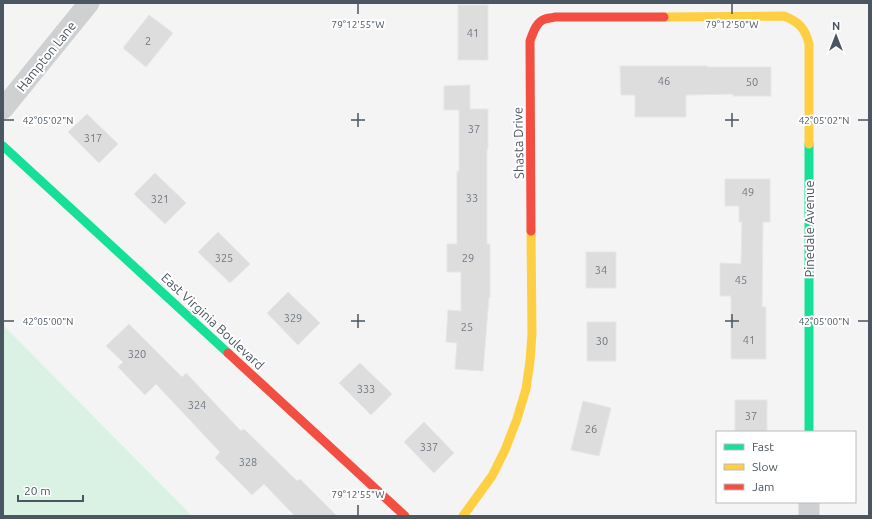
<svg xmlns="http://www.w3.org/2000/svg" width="872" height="519" font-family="Ubuntu,sans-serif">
<rect width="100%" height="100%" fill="#f4f4f4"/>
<polygon fill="#d9f2e3" points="3,325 192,516 3,516"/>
<g fill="#ddddde" stroke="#e5e6e7">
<rect x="458" y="5" width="30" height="55"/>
<polygon points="149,15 173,33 146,67 123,48"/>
<polygon points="620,66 707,66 707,67 771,67 771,96 733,96 733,94 686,95 686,117 635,117 635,95 621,95"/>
<polygon points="470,85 470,109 488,109 488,149 487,149 487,244 490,244 490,297 489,297 483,371 455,369 457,343 446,342 448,310 461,311 461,272 447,272 447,244 457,244 457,171 459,171 459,110 444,110 444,86"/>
<polygon points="87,114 118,144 99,163 68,132"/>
<polygon points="155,173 186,203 165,224 134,194"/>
<polygon points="725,179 770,179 770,222 763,222 762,307 766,307 766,359 731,359 731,296 720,296 720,263 741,264 742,222 739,222 739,206 725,206"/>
<polygon points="218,232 250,264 230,283 198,252"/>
<rect x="586" y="252" width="30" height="36"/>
<polygon points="288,292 320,323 298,345 267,313"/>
<rect x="587" y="322" width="29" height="39"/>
<polygon points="129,324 182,377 186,373 241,431 244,429 297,481 300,479 337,516 295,516 264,484 252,495 215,458 220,452 156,384 145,395 118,367 123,362 106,346"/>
<polygon points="360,363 392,394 371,415 339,383"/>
<rect x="735" y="400" width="32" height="32"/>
<polygon points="583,401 611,408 599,456 571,450"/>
<polygon points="424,422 454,453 434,473 404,442"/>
</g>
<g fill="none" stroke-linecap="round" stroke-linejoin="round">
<g stroke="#ced0d2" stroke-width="21">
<polyline points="3,109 89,3"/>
<polyline points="809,502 809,516"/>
</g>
<g stroke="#16e098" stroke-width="9">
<polyline points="809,144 809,432"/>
<polyline points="3,146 228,353"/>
</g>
<g stroke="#ffcf43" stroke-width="9">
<path d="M 664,17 L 784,16 C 799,22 805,28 809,44 L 809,144"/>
<polyline points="463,516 492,476 505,450 517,419 526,389 530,361 532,334 531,231"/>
</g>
<g stroke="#f24e42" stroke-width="9">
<path d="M 531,231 L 530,41 C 533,33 536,22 545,19 C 548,18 552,18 555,17 L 664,17"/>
<polyline points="228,353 405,516"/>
</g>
</g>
<path fill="none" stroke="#4a5661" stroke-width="1.5" d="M 358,4 L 358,14M 732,4 L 732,14M 358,113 L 358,127M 732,113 L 732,127M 4,120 L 14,120M 351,120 L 365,120M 725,120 L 739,120M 858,120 L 868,120M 358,314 L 358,328M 732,314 L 732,328M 4,321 L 14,321M 351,321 L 365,321M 725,321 L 739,321M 858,321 L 868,321M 358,505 L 358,515"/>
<g text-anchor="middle" stroke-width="4" stroke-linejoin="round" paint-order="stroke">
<g font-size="11" fill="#707881">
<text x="473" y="37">41</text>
<text x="148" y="45">2</text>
<text x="664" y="85">46</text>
<text x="752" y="86">50</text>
<text x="474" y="133">37</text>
<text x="93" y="142">317</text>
<text x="748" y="196">49</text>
<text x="472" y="202">33</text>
<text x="160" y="203">321</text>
<text x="224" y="262">325</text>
<text x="468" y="262">29</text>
<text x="601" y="274">34</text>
<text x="741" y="284">45</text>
<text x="293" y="322">329</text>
<text x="467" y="331">25</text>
<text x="749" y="344">41</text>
<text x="602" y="345">30</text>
<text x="137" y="358">320</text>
<text x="366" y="393">333</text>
<text x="197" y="409">324</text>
<text x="751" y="420">37</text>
<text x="591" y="433">26</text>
<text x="429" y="451">337</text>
<text x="248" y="466">328</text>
</g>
<g font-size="13" fill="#4a5661" stroke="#fff">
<text transform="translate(46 56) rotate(-51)" y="5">Hampton Lane</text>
<text transform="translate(518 143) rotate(-91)" y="5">Shasta Drive</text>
<text transform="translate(809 229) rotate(-90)" y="5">Pinedale Avenue</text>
<text transform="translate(213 321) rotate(43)" y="5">East Virginia Boulevard</text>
</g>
</g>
<g font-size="10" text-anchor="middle" fill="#4a5661" stroke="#fff" stroke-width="4" stroke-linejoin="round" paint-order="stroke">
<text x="358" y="28">79°12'55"W</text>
<text x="732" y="28">79°12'50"W</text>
<text x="48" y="124">42°05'02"N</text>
<text x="824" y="124">42°05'02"N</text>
<text x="48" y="325">42°05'00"N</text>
<text x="824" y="325">42°05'00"N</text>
<text x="358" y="498">79°12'55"W</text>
</g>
<rect width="872" height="519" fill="none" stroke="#4a5661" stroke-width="8"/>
<rect x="716" y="431" width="140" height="72" fill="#ffffff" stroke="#b7bbc0"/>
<rect x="724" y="444" width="20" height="6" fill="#16e098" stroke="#b7bbc0"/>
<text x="752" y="451" font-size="12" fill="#4a5661">Fast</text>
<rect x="724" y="464" width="20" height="6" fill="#ffcf43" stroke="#b7bbc0"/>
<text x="752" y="471" font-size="12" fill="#4a5661">Slow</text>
<rect x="724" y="484" width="20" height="6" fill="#f24e42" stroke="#b7bbc0"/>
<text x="752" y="491" font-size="12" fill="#4a5661">Jam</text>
<g transform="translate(836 36)" stroke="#ffffff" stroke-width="3" paint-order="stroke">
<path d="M0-3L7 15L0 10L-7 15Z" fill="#4a5661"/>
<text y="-6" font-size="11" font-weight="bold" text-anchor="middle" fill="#4a5661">N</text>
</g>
<path d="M18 495v6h65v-6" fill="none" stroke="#4a5661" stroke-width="2"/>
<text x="24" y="495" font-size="12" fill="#4a5661" stroke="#ffffff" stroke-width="3" paint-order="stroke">20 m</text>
</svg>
